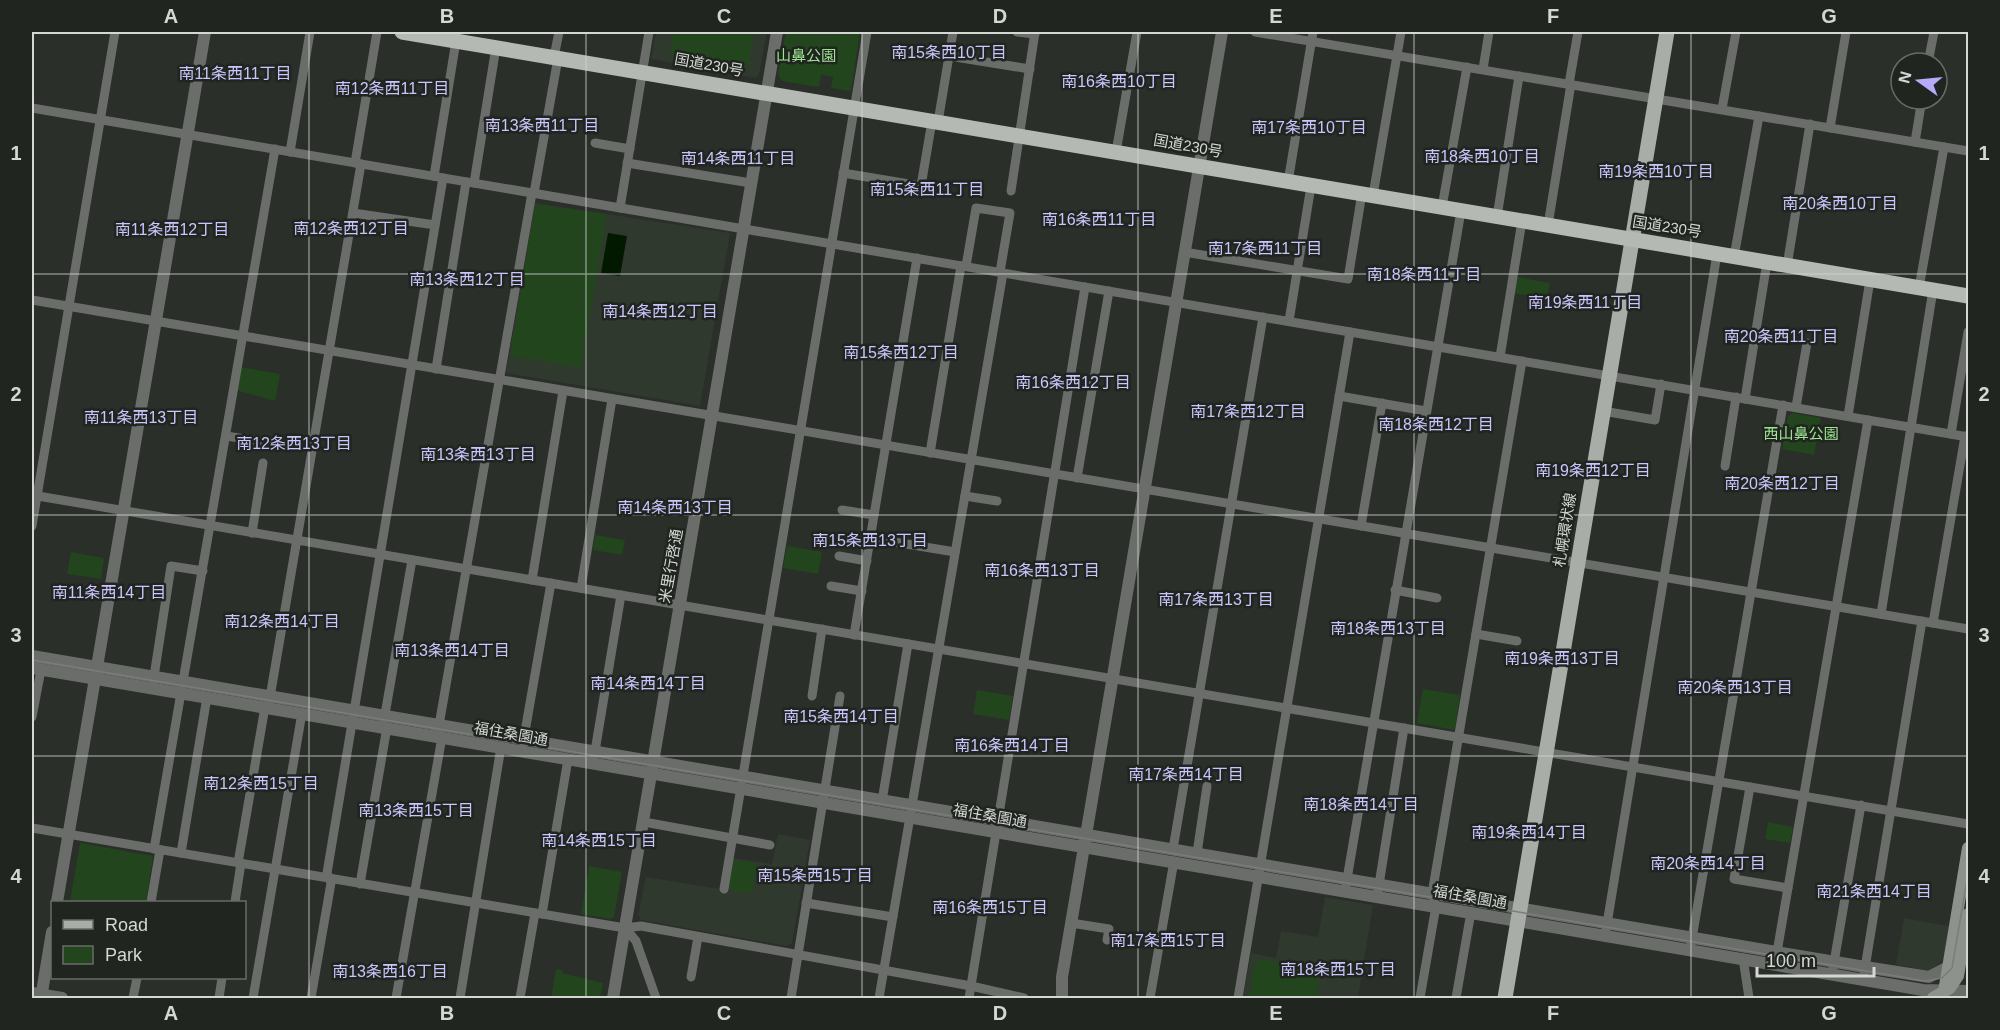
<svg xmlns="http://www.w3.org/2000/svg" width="2000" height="1030" font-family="Helvetica,'Noto Sans JP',sans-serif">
<rect width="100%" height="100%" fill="#2a2f29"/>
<g fill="#30392e">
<polygon points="656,32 767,32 759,74 756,78 651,59"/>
<polygon points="535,203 730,233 700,406 506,373"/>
<polygon points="778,834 810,840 792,943 787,946 641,920 638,915 646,877 726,890 733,858 772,864"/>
<polygon points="1325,897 1373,905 1358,998 1243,998 1251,953 1276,958 1281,931 1318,937"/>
<polygon points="1904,918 1949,926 1944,960 1930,971 1896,965"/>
</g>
<g fill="#23451d">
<polygon points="673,32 754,32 748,67 670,55"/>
<polygon points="786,32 860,32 851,91 831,88 833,77 821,75 819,87 782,81 778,74"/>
<polygon points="535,204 607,214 581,368 510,356"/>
<polygon points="1517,277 1550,283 1547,299 1514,293"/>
<polygon points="240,367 280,374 275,401 236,390"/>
<polygon points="1792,413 1821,418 1814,455 1782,449 1788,416"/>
<polygon points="595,535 625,540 622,555 593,550"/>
<polygon points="787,546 822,552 818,574 783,568"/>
<polygon points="71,552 104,558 101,579 67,574"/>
<polygon points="1423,689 1460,695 1455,730 1417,723"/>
<polygon points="977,690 1013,696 1009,720 973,714"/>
<polygon points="1768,822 1793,827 1790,843 1765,839"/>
<polygon points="80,843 153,856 146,902 70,902"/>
<polygon points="734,860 757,863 752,893 728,890"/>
<polygon points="589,866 622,872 614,917 611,919 581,914"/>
<polygon points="1262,959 1321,970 1316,998 1249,998 1255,964"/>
<polygon points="556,969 562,970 562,973 603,983 600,998 551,998"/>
</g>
<polygon fill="#021900" points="608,233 627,236 620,276 601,273"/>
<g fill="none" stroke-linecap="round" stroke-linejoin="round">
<g stroke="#6b6d6b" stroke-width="9">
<polyline points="1017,32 1035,34"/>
<polyline points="1255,32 1968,151"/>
<polyline points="949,56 1030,69"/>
<polyline points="554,57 559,32"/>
<polyline points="1928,63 1934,32"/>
<polyline points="1483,69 1489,32"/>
<polyline points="1569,84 1578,32"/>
<polyline points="32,108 1968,437"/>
<polyline points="1722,109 1736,32"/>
<polyline points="938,122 953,32"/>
<polyline points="1830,128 1846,32"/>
<polyline points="1915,142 1922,99"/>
<polyline points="595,143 630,149"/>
<polyline points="290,152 310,32"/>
<polyline points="1116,152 1137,32"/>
<polyline points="355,163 377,32"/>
<polyline points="627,163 751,183"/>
<polyline points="843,173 921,186 932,121"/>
<polyline points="434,176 456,41"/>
<polyline points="1288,182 1313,32"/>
<polyline points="474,183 496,47"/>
<polyline points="1011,191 1035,32"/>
<polyline points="534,193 558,58"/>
<polyline points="1373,195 1401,32"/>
<polyline points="1442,207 1467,67"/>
<polyline points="620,208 649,32"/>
<polyline points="353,213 435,225"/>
<polyline points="1497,217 1519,76"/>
<polyline points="1548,225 1571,84"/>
<polyline points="1184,252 1348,279 1362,193"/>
<polyline points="1734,257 1759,116"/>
<polyline points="966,266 976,208 1010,213 1000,272"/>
<polyline points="1787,266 1810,124"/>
<polyline points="1919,288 1944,147"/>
<polyline points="32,300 1968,629"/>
<polyline points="1289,321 1311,186"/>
<polyline points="1500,357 1522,221"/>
<polyline points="436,369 466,182"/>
<polyline points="1339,396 1426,411"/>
<polyline points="1745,399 1767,262"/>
<polyline points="1796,407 1807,343"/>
<polyline points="1603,411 1655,420 1661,384"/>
<polyline points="1848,416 1870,280"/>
<polyline points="1951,434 1968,332"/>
<polyline points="226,436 259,441"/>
<polyline points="930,453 961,266"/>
<polyline points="1725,466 1736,397"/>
<polyline points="1077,478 1109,291"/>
<polyline points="32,495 1968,824"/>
<polyline points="965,496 997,501"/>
<polyline points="842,510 874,515"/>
<polyline points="32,526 115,32"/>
<polyline points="1361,526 1382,403"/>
<polyline points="252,533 263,463"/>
<polyline points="870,538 955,552"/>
<polyline points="839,556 867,561"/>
<polyline points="532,580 563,391"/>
<polyline points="831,586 862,591"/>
<polyline points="581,588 612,399"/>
<polyline points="1395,590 1437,598"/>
<polyline points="1881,614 1933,290"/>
<polyline points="1933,623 1965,436"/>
<polyline points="1476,634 1517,641"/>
<polyline points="854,635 917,258"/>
<polyline points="153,683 171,566 203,571"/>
<polyline points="812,696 822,629"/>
<polyline points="269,703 361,164"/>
<polyline points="32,717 41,670"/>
<polyline points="384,720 412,560"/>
<polyline points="438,731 532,193"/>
<polyline points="523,743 551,583"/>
<polyline points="594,757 621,595"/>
<polyline points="1750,787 1734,879 1788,888"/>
<polyline points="882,801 908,644"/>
<polyline points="644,822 770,845"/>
<polyline points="32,828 625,928 641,926 971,986 1024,998"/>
<polyline points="154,849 275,149"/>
<polyline points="1173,849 1263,317"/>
<polyline points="181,853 207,697"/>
<polyline points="1197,853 1207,786"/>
<polyline points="238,863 265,707"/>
<polyline points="360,884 387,727"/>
<polyline points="1346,885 1461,211"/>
<polyline points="724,889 867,32"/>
<polyline points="1378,891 1404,728"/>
<polyline points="151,902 160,850"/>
<polyline points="235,902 241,863"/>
<polyline points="806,903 893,917"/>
<polyline points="542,914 568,759"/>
<polyline points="1071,923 1109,929 1107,940"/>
<polyline points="625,928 636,941 656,998"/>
<polyline points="1606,930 1717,254"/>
<polyline points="1690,950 1783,405"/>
<polyline points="1743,958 1749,998"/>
<polyline points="1776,958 1868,420"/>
<polyline points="1832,974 1861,805"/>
<polyline points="691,977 698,937"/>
<polyline points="1863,980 1922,621"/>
<polyline points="133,998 137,978"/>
<polyline points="219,998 222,978"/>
<polyline points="253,998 302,713"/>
<polyline points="311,998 331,883 327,873 443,178"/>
<polyline points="396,998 442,737"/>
<polyline points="460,998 501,747"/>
<polyline points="520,998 535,913"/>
<polyline points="791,998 840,696"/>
<polyline points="879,998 1003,273"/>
<polyline points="969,998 1085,287"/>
<polyline points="1150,998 1174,861"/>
<polyline points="1238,998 1350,332"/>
<polyline points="1420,998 1436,906 1432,894 1522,361"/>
<polyline points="1456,998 1471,912"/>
</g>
<g stroke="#6b6d6b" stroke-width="12">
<polyline points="32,656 1865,967 1929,977 1948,967"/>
<polyline points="32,668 1923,990 1968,991"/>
<polyline points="57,902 205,32"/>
<polyline points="32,993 62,998"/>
<polyline points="41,998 52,932"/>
<polyline points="613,998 777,32"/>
<polyline points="1062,998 1062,977 1222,32"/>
</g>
<g stroke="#8e928d" stroke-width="12">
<polyline points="1944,992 1968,848"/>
<polyline points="1933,998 1950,988 1958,976 1968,914"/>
</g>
<polyline stroke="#a8ada7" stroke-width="15" points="1505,998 1667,32"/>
<polyline stroke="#b4bab3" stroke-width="15" points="402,32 1968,296"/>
<polyline stroke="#7a7e79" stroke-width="1.5" points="32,660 1925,981 1942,978 1952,968 1968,874"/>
</g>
<path fill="none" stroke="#d4d7d4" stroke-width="1.5" stroke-opacity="0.55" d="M 309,32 L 309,998M 586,32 L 586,998M 862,32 L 862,998M 1138,32 L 1138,998M 1414,32 L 1414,998M 1691,32 L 1691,998M 32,274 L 1968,274M 32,515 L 1968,515M 32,756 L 1968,756"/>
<g text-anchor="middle" stroke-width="5" stroke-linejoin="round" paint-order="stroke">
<g font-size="15" fill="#9ee592" stroke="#20251f">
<text x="806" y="61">山鼻公園</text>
<text x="1801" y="439">西山鼻公園</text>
</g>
<g font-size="15" fill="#d4d7d4" stroke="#20251f">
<text transform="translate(709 65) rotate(10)" y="5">国道230号</text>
<text transform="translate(1188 146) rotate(10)" y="5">国道230号</text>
<text transform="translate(1667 227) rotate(9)" y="5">国道230号</text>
<text transform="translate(1565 530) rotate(-81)" y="5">札幌環状線</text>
<text transform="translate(671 566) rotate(-80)" y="5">米里行啓通</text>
<text transform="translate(511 734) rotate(10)" y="5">福住桑園通</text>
<text transform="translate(990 816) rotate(10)" y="5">福住桑園通</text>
<text transform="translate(1470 897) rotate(10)" y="5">福住桑園通</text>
</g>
<g font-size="16" fill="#cbc4fd" stroke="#20251f">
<text x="949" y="58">南15条西10丁目</text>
<text x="235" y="79">南11条西11丁目</text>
<text x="1119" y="87">南16条西10丁目</text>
<text x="392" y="94">南12条西11丁目</text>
<text x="542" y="131">南13条西11丁目</text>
<text x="1309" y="133">南17条西10丁目</text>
<text x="1482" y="162">南18条西10丁目</text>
<text x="738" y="164">南14条西11丁目</text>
<text x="1656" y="177">南19条西10丁目</text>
<text x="927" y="195">南15条西11丁目</text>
<text x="1840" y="209">南20条西10丁目</text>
<text x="1099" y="225">南16条西11丁目</text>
<text x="351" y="234">南12条西12丁目</text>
<text x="172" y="235">南11条西12丁目</text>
<text x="1265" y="254">南17条西11丁目</text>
<text x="1424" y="280">南18条西11丁目</text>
<text x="467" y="285">南13条西12丁目</text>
<text x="1585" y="308">南19条西11丁目</text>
<text x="660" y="317">南14条西12丁目</text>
<text x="1781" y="342">南20条西11丁目</text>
<text x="901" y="358">南15条西12丁目</text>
<text x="1073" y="388">南16条西12丁目</text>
<text x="1248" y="417">南17条西12丁目</text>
<text x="141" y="423">南11条西13丁目</text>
<text x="1436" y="430">南18条西12丁目</text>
<text x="294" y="449">南12条西13丁目</text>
<text x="478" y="460">南13条西13丁目</text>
<text x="1593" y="476">南19条西12丁目</text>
<text x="1782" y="489">南20条西12丁目</text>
<text x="675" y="513">南14条西13丁目</text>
<text x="870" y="546">南15条西13丁目</text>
<text x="1042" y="576">南16条西13丁目</text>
<text x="109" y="598">南11条西14丁目</text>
<text x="1216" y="605">南17条西13丁目</text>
<text x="282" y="627">南12条西14丁目</text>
<text x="1388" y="634">南18条西13丁目</text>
<text x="452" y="656">南13条西14丁目</text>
<text x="1562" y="664">南19条西13丁目</text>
<text x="648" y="689">南14条西14丁目</text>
<text x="1735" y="693">南20条西13丁目</text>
<text x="841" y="722">南15条西14丁目</text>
<text x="1012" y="751">南16条西14丁目</text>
<text x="1186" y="780">南17条西14丁目</text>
<text x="261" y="789">南12条西15丁目</text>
<text x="1361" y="810">南18条西14丁目</text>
<text x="416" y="816">南13条西15丁目</text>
<text x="1529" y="838">南19条西14丁目</text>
<text x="599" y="846">南14条西15丁目</text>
<text x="1708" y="869">南20条西14丁目</text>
<text x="815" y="881">南15条西15丁目</text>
<text x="1874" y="897">南21条西14丁目</text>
<text x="990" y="913">南16条西15丁目</text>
<text x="1168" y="946">南17条西15丁目</text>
<text x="1338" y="975">南18条西15丁目</text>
<text x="390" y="977">南13条西16丁目</text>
</g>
</g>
<rect width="2000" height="1030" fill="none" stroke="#20251f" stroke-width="66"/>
<rect x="51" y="901" width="195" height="78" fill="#20251f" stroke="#686c67" stroke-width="1.5"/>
<rect x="63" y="920" width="30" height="9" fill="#a8ada7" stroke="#686c67" stroke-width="1.5"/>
<text x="105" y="931" font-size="18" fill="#d4d7d4">Road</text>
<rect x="63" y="946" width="30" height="18" fill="#23451d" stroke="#686c67" stroke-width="1.5"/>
<text x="105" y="961" font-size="18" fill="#d4d7d4">Park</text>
<g transform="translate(1919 81) rotate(285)"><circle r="28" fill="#20251f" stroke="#686c67" stroke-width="1.5"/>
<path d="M0-4.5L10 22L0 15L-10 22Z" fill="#b7abf8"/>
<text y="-9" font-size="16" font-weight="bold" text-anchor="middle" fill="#d4d7d4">N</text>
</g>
<path d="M1757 967v9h117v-9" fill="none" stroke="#d4d7d4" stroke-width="3"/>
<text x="1766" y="967" font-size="18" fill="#d4d7d4" stroke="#20251f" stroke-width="4.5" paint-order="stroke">100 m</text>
<rect x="33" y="33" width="1934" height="964" fill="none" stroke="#d4d7d4" stroke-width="2"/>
<g font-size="20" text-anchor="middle" font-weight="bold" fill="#d4d7d4">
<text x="171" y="23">A</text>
<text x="447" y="23">B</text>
<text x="724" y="23">C</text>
<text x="1000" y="23">D</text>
<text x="1276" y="23">E</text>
<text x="1553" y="23">F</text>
<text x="1829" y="23">G</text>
<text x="16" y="160">1</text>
<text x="1984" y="160">1</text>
<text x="16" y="401">2</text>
<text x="1984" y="401">2</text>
<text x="16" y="642">3</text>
<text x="1984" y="642">3</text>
<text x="16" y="883">4</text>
<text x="1984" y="883">4</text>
<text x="171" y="1020">A</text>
<text x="447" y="1020">B</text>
<text x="724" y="1020">C</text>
<text x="1000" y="1020">D</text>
<text x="1276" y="1020">E</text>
<text x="1553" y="1020">F</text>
<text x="1829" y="1020">G</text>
</g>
</svg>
